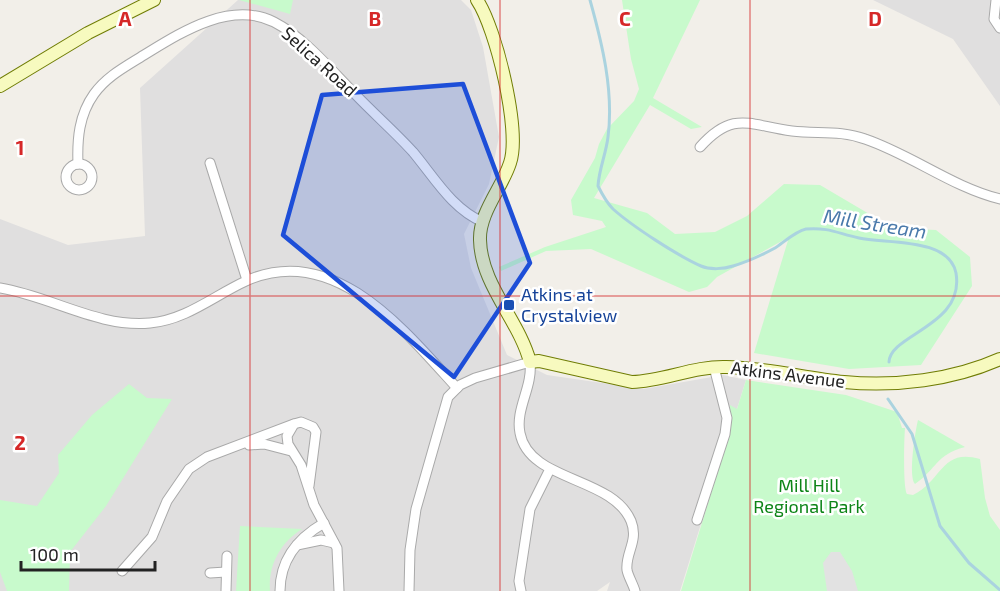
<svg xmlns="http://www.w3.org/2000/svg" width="1000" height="591" font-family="'Exo 2',sans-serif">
<rect width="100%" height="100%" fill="#f2efe9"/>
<g fill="#e0dfdf">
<polygon points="238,0 461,0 471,10 483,47 499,137 489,184 464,234 471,268 507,355 547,375 644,389 723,375 746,380 680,591 607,591 610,582 597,591 0,591 0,219 68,245 145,236 140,88"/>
<polygon points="873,0 1000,0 1000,106 953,39"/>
</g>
<g fill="#c8facc">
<polygon points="239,0 293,0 290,14"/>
<polygon points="622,0 700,0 653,98 702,127 691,129 650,105 594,198 647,213 675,234 715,232 747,216 784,184 820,185 893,228 936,230 970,257 972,286 921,365 849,369 754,353 789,237 717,277 707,287 689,292 591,249 546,251 501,271 499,267 545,247 606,227 602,221 573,215 571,200 595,158 599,144 607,129 634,101 639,89 631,59"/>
<path d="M 746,380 L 846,395 L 897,412 L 902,428 L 905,428 C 904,440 903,488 907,494 L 913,495 C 943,480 941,448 980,459 L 985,498 L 990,516 L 1000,530 L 1000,591 L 681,591 L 729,435 L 730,405 L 737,409 Z"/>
<polygon points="129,384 147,398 172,399 106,506 70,552 69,591 7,591 0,572 0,500 37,506 59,473 58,455 92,415"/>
<path d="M 918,420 L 965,447 C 935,455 938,468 915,484 C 908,477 915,432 918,420 Z"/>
<path d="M 240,526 L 302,529 C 280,543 268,565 270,591 L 236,591 Z"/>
</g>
<polygon fill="#e2e2e2" points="831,552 840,552 852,571 858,591 827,591 823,563"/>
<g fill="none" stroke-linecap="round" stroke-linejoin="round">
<g stroke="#aad3df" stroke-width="3">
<path d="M 590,0 C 602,43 614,91 608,137 C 606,154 599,169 598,186 C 602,194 606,202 613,209 C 632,226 678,256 701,266 C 710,270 724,269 733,266 C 747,262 762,255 775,248 C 784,242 796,231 806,229 C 829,227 839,234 859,238 C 886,244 949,237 956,273 C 965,326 890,334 889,362"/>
<polyline points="888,399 912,434 940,526 969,563 1000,590"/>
</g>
<g stroke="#a9a9a9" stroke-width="11">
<g id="street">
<polyline points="996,0 994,19 1000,28"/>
<path d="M 700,147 C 734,109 750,126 792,131 C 817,134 841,130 865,139 C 912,155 952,187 1000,199"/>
<polyline points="210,163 247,280"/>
<path d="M 78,164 C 77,139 79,115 94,94 C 107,76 125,67 144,55 C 180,33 230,0 274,22 C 305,38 331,70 355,94 C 374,114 395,132 413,152 C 434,177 452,209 483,222"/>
<circle cx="79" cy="177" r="13"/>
<path d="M 0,288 C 50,296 99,328 150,323 C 186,320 215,295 246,281 C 334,241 405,331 457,388"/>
<polyline points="249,445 264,444 291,451"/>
<polyline points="309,486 316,432 313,427 301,422 294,424 287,436 288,444 301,465 314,505 337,548 339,591"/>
<polyline points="697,520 725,434 727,418 714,367"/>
<polyline points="297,545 321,540 334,543"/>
<polyline points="122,571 152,537 167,501 189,469 207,457 294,424"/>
<polyline points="210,573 226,572"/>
<polyline points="226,591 227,556"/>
<path d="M 280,591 C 280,559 298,538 324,523"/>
<path d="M 409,591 L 410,550 L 416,509 L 448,397 L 460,385 L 475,378 L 530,362 C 533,387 515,409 520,433 C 529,482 612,476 631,521 C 639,541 625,553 627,570 C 628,576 633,584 635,591"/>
<polyline points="521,591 519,581 530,509 550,469"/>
</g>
</g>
<g stroke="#707d05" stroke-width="14">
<g id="secondary">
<path d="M 477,0 C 496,28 521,131 510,163 C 502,188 479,213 480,240 C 481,285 519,320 530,362 L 539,361 L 632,382 C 664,381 694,366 726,367 C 766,368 805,378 844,382 C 895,387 953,380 1000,359"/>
<polyline points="0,86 88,33 154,0"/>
</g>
</g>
<use href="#street" stroke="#fff" stroke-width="9"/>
<use href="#secondary" stroke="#f7fabf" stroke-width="12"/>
</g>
<path fill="#1d4ed8" fill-opacity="0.2" stroke="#1d4ed8" stroke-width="4.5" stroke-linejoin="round" d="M 463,84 L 530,263 L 454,377 L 283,235 L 322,95 Z"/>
<path fill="none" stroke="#d62828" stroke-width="1.5" stroke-opacity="0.55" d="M 250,0 L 250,591M 500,0 L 500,591M 750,0 L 750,591M 0,296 L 1000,296"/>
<rect fill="#1a4fb4" stroke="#fff" stroke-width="2" x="503" y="299" width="12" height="12" rx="3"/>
<g text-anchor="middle" stroke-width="5" stroke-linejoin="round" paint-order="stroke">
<g font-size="18" fill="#222" stroke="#fff">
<text transform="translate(319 62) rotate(42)" y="6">Selica Road</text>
<text transform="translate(788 375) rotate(7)" y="6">Atkins Avenue</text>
</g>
<g font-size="18" fill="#164399" stroke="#fff" text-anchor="start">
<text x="521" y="301">Atkins at<tspan x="521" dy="21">Crystalview</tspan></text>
</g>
<g font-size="18" fill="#0c8416" stroke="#fff">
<text x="809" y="492">Mill Hill<tspan x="809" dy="21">Regional Park</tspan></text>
</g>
<g font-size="20" font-style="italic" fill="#4a7aab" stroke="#fff">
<text transform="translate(875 224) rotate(9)" y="7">Mill Stream</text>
</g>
</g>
<g font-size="20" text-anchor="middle" font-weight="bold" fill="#d62828" stroke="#fff" stroke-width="5" stroke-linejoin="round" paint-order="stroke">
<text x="125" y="26">A</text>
<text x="375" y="26">B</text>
<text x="625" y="26">C</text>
<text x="875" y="26">D</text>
<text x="20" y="155">1</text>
<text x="20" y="450">2</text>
</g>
<path d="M21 561v9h134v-9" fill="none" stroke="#222222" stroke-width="3"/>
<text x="30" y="561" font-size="18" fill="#222222" stroke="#ffffff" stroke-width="4.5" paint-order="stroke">100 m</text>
</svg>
